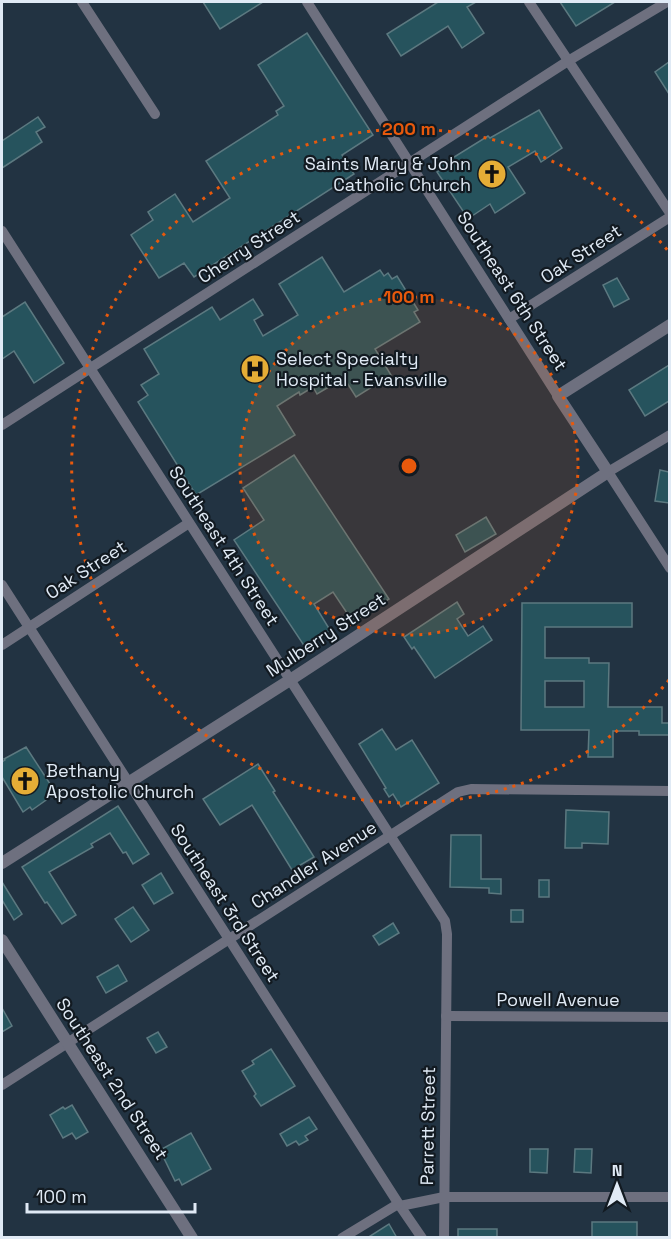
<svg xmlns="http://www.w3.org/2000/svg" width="671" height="1239" font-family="'Space Grotesk',sans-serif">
<rect width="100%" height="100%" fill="#223342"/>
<g fill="#26535d" stroke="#5c7980" stroke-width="1.5" fill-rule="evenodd">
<polygon points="203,2 263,2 220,29"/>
<polygon points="438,2 476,2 467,7 484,33 462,48 448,26 401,56 387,34"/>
<polygon points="560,2 615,2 576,26"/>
<polygon points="307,33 373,135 342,155 354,174 194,277 184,263 159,278 131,235 153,220 148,212 175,194 193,222 230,198 206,161 278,115 276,111 284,106 258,65"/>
<polygon points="669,62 669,94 655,72"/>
<polygon points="539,110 562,148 541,162 535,151 508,167 525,193 495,213 490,204 472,216 469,211 465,214 437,172 440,170 438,167 488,136 490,138"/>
<polygon points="38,117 45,127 36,132 42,142 2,168 2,141"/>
<polygon points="322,257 344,292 380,270 384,276 388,273 392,279 397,276 418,310 414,312 420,322 375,349 391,375 356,397 344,378 317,394 313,387 300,395 299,392 277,406 295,435 196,495 138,402 148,395 141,385 159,374 144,349 212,307 220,320 253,299 263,315 254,320 263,336 298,315 279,284"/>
<polygon points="617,278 629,299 614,307 603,285"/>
<polygon points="25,302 64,363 34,383 14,351 2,359 2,317"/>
<polygon points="669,365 669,401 645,416 629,390"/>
<polygon points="294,455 389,599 353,622 333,592 314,604 330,630 305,647 234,540 264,520 243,488"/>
<polygon points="660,470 669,472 669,503 655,501"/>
<polygon points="486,517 496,534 465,552 456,535"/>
<polygon points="457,602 464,614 457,619 468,636 483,626 492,640 435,678 414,647 412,649 404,637"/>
<path d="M 522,603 L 632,603 L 632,627 L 545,627 L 545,658 L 589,658 L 589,663 L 609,663 L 608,707 L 662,707 L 662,723 L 669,723 L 669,735 L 639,735 L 639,731 L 613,731 L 613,757 L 588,757 L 589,730 L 521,730 ZM 545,681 L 584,681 L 584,707 L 545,707 Z"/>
<polygon points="382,729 396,750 412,740 439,783 401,807 393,794 389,797 384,789 386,788 359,744"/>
<polygon points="26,747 56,793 32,810 30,807 23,812 2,777 2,762 5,760 4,759"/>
<polygon points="258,764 275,791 273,792 314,857 292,870 252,805 220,825 203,799"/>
<polygon points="118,806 149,854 133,864 126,852 123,853 110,833 91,844 93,847 49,872 76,915 62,924 47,902 45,903 22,867"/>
<polygon points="566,810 609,812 608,844 582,843 582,848 565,848"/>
<polygon points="451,835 481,835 481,879 501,879 501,894 489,893 489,888 450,887"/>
<polygon points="161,873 173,893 154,904 142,885"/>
<rect x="539" y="880" width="10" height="17"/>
<polygon points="2,882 22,914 14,920 2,900"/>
<polygon points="133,907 149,930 131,942 115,919"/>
<rect x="511" y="910" width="12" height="12"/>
<polygon points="393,923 399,933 379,945 373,936"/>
<polygon points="118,965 127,981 106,993 97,977"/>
<polygon points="2,1008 12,1026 2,1032"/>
<polygon points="158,1032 167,1047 156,1053 147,1038"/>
<polygon points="271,1049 295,1086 261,1106 254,1096 256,1094 242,1071 254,1064 252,1061"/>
<polygon points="72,1105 88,1132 76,1139 72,1133 63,1138 50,1115 63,1107 65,1109"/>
<polygon points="309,1117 317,1129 305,1136 308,1140 299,1145 296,1141 287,1146 280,1134"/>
<polygon points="191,1133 211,1169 182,1185 179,1179 175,1181 160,1150"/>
<polygon points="530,1149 548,1149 547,1173 530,1172"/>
<polygon points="575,1149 592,1149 591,1173 574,1172"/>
<rect x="592" y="1222" width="45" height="16"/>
<polygon points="389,1224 397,1238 367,1238"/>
<rect x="458" y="1229" width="39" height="9"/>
</g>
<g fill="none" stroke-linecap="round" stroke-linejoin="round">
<g stroke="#6e707f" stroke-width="10">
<polyline points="82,2 155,114"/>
<polyline points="307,2 558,396"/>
<polyline points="529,2 670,213"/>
<polyline points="2,231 445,921 447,934 444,1238"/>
<polyline points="509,319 670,217"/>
<polyline points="2,425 568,61 667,2"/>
<polyline points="670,435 608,472 670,568"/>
<polyline points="2,585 400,1206 422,1238"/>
<polyline points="2,645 189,523"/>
<polyline points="446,1016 670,1017"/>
<polyline points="2,1085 458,792 471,789 670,791"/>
<polyline points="400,1206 444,1197 670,1197"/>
<polyline points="342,1238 398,1204"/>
</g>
<g stroke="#6e707f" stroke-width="12">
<polyline points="2,863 290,680 608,472 558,396 670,325"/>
<polyline points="2,940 192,1238"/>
</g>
</g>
<circle cx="409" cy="466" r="169" fill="#e8590c" fill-opacity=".12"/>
<g fill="none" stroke="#e8590c" stroke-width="3" stroke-dasharray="3 6">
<circle cx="409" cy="466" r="169"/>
<path d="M669 680A337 337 0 1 1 669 252"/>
</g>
<defs>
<g id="church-disc" transform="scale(1.5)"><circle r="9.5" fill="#e5ad36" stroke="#121a21"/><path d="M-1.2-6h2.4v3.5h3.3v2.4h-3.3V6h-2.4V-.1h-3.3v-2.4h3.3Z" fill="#111"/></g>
<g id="hospital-disc" transform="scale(1.5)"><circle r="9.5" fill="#e5ad36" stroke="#121a21"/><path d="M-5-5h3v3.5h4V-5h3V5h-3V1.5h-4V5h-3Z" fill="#111"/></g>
</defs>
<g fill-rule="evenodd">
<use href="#church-disc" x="492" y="174"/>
<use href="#hospital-disc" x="255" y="369"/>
<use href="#church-disc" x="25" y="781"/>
</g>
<g text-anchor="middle" stroke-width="4.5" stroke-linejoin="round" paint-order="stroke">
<g font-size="18" fill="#e0eaf5" stroke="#121a21" text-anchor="start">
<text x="471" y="170" text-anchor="end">Saints Mary &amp; John<tspan x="471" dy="21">Catholic Church</tspan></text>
<text x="276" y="365">Select Specialty<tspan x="276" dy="21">Hospital - Evansville</tspan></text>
<text x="46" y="777">Bethany<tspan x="46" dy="21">Apostolic Church</tspan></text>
</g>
<g font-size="18" fill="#e0eaf5" stroke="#121a21">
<text transform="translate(249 247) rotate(-33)" y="6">Cherry Street</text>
<text transform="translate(581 254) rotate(-33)" y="6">Oak Street</text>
<text transform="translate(512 291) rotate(57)" y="6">Southeast 6th Street</text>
<text transform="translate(224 546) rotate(57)" y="6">Southeast 4th Street</text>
<text transform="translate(86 570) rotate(-33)" y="6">Oak Street</text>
<text transform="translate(326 635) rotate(-33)" y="6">Mulberry Street</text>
<text transform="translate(314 865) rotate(-33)" y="6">Chandler Avenue</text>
<text transform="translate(225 903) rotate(57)" y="6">Southeast 3rd Street</text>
<text x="558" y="1006">Powell Avenue</text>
<text transform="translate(112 1079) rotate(57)" y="6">Southeast 2nd Street</text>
<text transform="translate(428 1126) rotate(-89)" y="6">Parrett Street</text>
</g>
</g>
<circle cx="409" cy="466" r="9" fill="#e8590c" stroke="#121a21" stroke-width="3"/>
<g font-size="18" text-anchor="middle" font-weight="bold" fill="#e8590c" stroke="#121a21" stroke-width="4.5" stroke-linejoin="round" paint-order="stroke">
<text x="409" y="135">200 m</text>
<text x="409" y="303">100 m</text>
</g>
<rect width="671" height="1239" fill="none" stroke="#e0eaf5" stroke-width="6"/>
<g transform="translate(617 1185)" stroke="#121a21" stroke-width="4.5" paint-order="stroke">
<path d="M0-4.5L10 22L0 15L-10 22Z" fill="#e0eaf5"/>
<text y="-9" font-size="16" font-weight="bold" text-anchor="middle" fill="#e0eaf5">N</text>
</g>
<path d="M27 1203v9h168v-9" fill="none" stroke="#e0eaf5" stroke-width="3"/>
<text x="36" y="1203" font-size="18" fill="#e0eaf5" stroke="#121a21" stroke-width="4.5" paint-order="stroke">100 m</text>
</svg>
